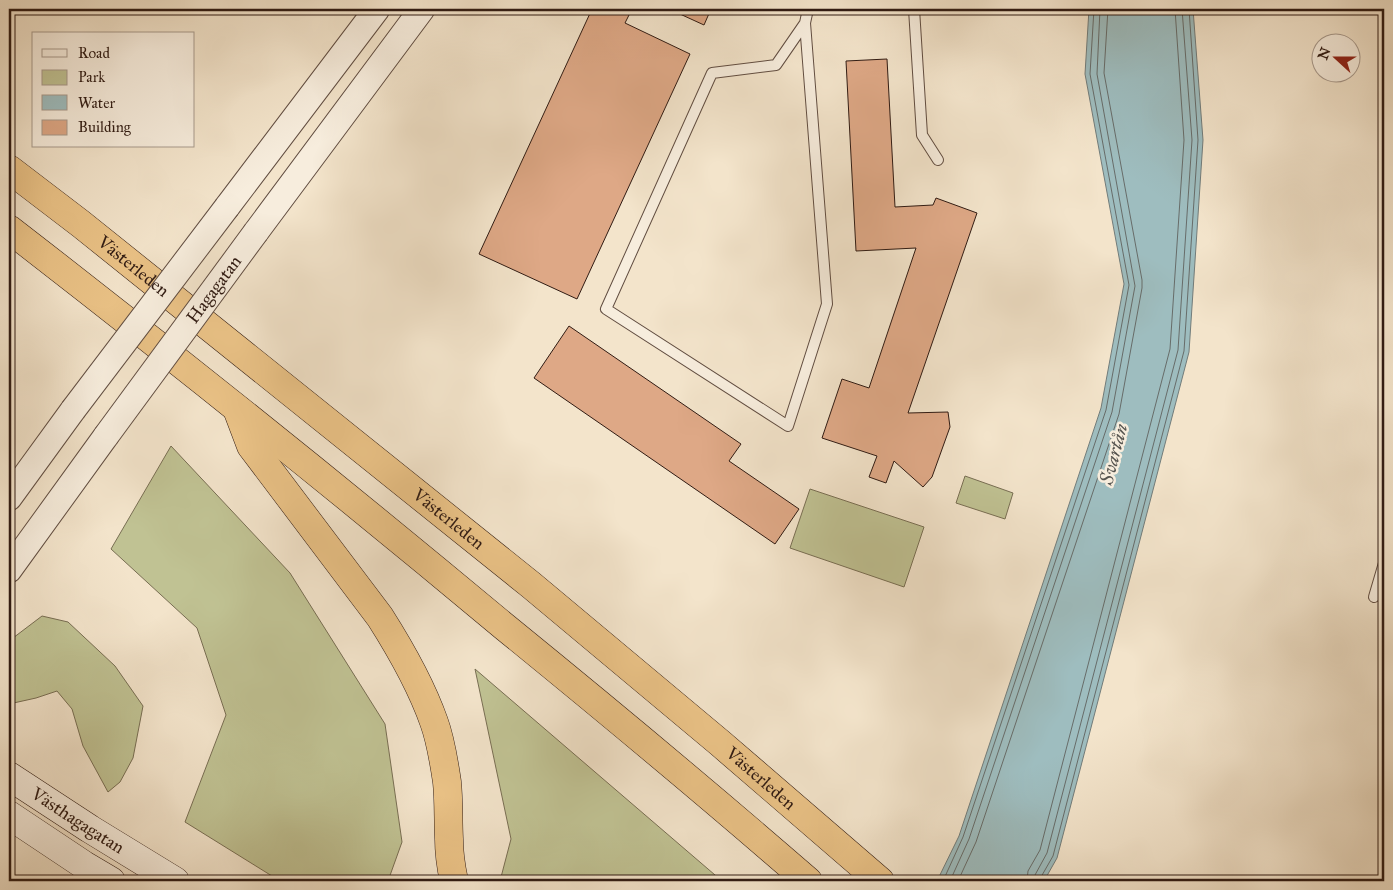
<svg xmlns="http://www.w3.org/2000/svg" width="1393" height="890" font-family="'IM FELL Great Primer',serif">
<rect width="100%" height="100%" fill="#f3e4cb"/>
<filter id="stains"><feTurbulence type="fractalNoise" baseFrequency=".004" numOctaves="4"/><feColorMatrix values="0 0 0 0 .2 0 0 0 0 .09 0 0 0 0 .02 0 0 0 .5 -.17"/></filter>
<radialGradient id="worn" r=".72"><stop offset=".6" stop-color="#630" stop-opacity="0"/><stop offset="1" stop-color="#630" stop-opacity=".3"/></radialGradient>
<g fill="#c0c293" stroke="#786e53">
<polygon points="171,446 290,573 385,724 402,842 388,881 280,881 185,822 226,715 197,628 111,549"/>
<polygon points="965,476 1013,493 1005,519 956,503"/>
<polygon points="810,489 924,527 904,587 790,548"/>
<polygon points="42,616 68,622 115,666 143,706 133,758 120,782 108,792 83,746 72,709 57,691 36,698 9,704 9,641"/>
<polygon points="475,669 722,881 500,881 511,839"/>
</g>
<polygon fill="#9ebdbf" stroke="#727c7a" points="1089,9 1193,9 1203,140 1189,352 1057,858 1044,881 937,881 959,836 1101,408 1124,284 1085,74"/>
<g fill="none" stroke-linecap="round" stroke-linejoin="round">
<g stroke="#676c69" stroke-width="1">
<polyline points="943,881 963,837 1106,410 1129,285 1090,74 1094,9"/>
<polyline points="950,881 969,839 1112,412 1135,286 1097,74 1100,9"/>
<polyline points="958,881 976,842 1119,414 1142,288 1142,280 1104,73 1108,9"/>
<polyline points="1027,881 1028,871 1040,850 1170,349 1184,140 1175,9"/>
<polyline points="1034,881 1035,875 1047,853 1178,350 1192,140 1182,9"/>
<polyline points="1040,881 1041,877 1053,856 1184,351 1198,140 1189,9"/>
</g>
</g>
<g fill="#dea886" stroke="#301b13">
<polygon points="592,9 632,9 625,23 690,54 577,299 479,254"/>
<polygon points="669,9 711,9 704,25"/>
<polygon points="887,59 895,207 933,205 936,198 977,213 908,413 948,412 950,427 932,477 923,487 894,461 886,483 869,477 877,456 822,438 842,379 869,388 916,248 856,251 846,61"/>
<polygon points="569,326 741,444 729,461 799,509 775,544 534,378"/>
</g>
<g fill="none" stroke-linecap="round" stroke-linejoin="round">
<g stroke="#614d41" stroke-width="12">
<g id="service">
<polyline points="914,9 922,135 938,160"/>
<polyline points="805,23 776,65 712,73 606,309 788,426 827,304 805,23 808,9"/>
<polyline points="1374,597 1384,563"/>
</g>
</g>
<g stroke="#614d41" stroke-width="27">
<g id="tertiary">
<polyline points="227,207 377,9"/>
<polyline points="256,232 422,9"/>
<polyline points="9,498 73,410"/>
<polyline points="9,570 106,436"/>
</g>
</g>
<g stroke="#301b13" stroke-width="29">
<g id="secondary">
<path id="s1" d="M 9,776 L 90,829 L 175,881"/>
<polyline points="9,815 84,865 111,881"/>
</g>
</g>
<g stroke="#301b13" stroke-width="29">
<g id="motorway">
<path id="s2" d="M 9,169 L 81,224 L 531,585 L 720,743 L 880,881"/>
<path d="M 9,229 C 177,359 343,492 506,628 C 608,711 709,795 808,881"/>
<path d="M 237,409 L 251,446 L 380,617 C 401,650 421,685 434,722 C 441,741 444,762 447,782 C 449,801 448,820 449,839 C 449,853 451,867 454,881"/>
</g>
</g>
<use href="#service" stroke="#f7eddd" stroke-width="10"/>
<use href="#tertiary" stroke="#f7eddd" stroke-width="25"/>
<use href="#secondary" stroke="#f7eddd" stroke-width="28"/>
<use href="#motorway" stroke="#eac286" stroke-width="28"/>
<g stroke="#614d41" stroke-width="27" stroke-linecap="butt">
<g id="tertiary-bridge">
<polyline points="73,410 227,207"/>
<path id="s3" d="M 106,436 L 256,232"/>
</g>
</g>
<use href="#tertiary-bridge" stroke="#f7eddd" stroke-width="25"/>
</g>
<g text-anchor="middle" stroke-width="5" stroke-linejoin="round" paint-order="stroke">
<g font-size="18" fill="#301b13" stroke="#f7eddd">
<text dy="6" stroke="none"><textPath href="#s2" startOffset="158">Västerleden</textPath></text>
<text dy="6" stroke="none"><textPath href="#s3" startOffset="182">Hagagatan</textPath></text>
<text dy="6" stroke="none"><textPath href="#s2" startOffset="562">Västerleden</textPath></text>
<text dy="6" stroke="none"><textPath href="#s2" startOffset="968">Västerleden</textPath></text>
<text dy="6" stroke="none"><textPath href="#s1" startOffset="82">Västhagagatan</textPath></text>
</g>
<g font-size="19" font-style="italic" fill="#56544f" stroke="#f7eddd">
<text transform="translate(1113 454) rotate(-75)" y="7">Svartån</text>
</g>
</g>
<rect width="1393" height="890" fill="none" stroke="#f3e4cb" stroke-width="30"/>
<rect x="10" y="10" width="1373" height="870" fill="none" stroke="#301b13" stroke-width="2.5"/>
<rect x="15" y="15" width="1363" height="860" fill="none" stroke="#301b13"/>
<rect x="32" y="32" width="162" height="115" fill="#f7eddd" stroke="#a7998c"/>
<rect x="42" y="49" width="25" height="8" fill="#f7eddd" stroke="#a7998c"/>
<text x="78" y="58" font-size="15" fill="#301b13">Road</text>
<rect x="42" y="70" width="25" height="15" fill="#c0c293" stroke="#a7998c"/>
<text x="78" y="82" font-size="15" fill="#301b13">Park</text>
<rect x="42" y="95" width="25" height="15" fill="#9ebdbf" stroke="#a7998c"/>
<text x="78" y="108" font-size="15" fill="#301b13">Water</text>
<rect x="42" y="120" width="25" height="15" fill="#dea886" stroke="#a7998c"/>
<text x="78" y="132" font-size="15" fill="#301b13">Building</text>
<g transform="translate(1336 58) rotate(291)"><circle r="24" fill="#f7eddd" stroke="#a7998c"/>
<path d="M0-4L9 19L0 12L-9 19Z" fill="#8f2418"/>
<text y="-8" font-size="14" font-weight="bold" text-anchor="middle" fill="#301b13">N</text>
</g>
<rect width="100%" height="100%" filter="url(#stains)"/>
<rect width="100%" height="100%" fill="url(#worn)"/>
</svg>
